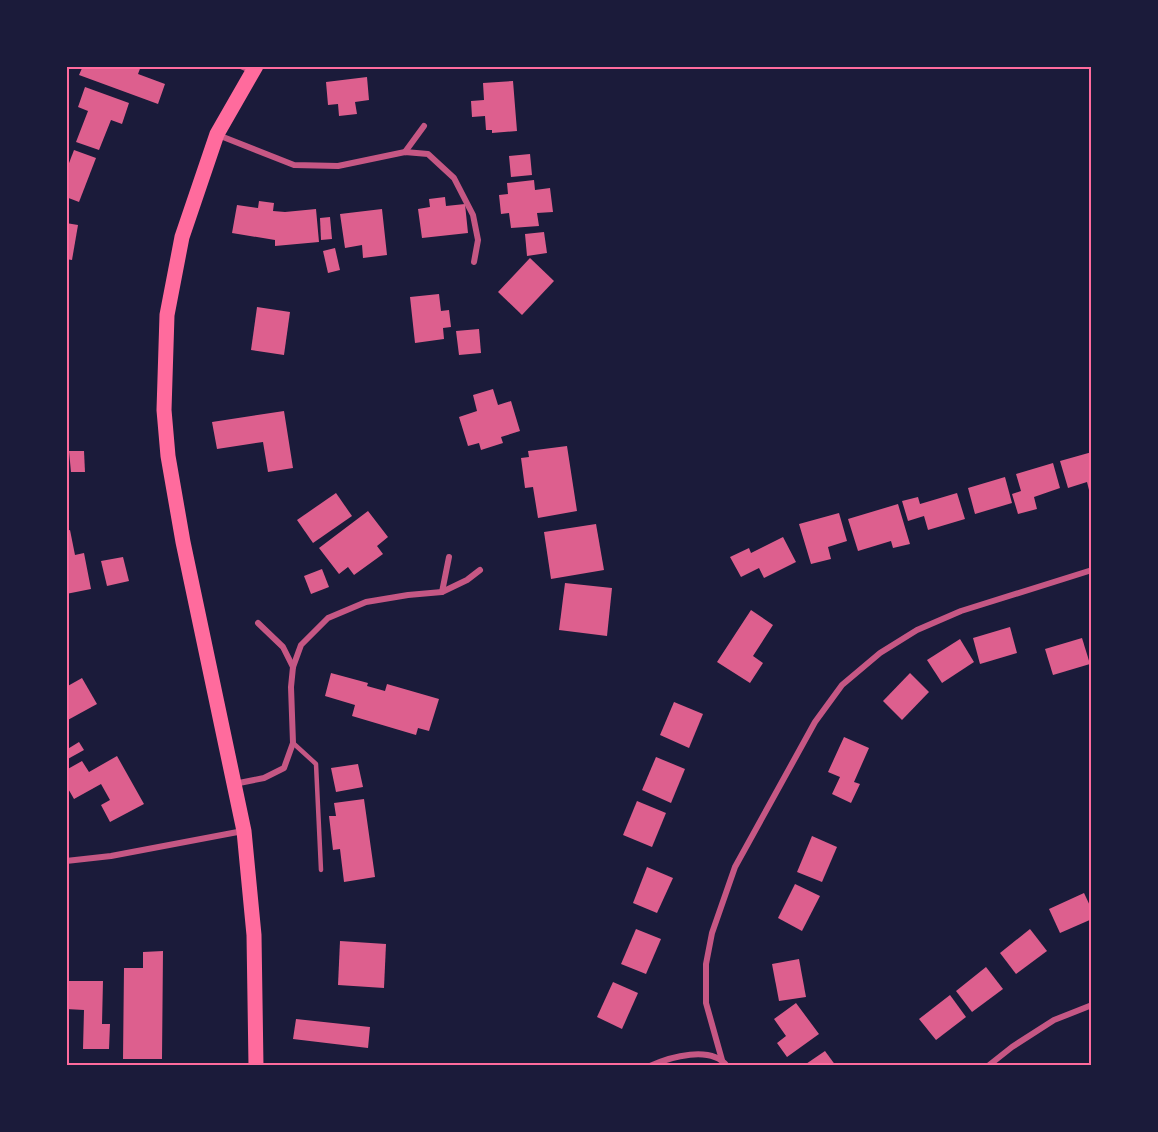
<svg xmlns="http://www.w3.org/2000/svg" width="1158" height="1132" font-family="'PT Serif',serif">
<rect width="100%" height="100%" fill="#1b1b3a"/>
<g fill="#dd5f8e">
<polygon points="83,66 141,66 138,74 165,84 158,104 79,75"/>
<polygon points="367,77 369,100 355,102 357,114 339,116 338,104 328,105 326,82"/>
<polygon points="513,81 517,131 492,133 492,130 486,130 485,116 472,117 471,101 484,100 483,83"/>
<polygon points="85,87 129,103 122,124 111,120 99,150 76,142 88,111 78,107"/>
<polygon points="74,150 96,158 79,202 66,197 66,171"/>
<polygon points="530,154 532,175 511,177 509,156"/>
<polygon points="534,180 535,190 550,188 553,212 537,213 539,226 511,228 509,213 501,214 499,195 508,194 507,183"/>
<polygon points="445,197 446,206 465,204 468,233 422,238 418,209 430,207 429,199"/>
<polygon points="259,201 274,203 273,211 285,212 316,209 319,242 275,246 275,240 232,233 237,205 258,208"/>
<polygon points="382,209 387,255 363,258 362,245 345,248 340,214"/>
<polygon points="330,217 332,239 321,240 320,218"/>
<polygon points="66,223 78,225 72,260 66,259"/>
<polygon points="544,232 547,253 527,256 525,234"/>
<polygon points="335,248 340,270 328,273 323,251"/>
<polygon points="530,258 554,281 522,315 498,292"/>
<polygon points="439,294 441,311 449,310 451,327 443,328 444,339 415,343 410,297"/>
<polygon points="257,307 290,312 284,355 251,350"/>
<polygon points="479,329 481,353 459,355 456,331"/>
<polygon points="493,389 498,405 511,401 520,431 501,437 503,443 481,450 479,443 468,446 459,417 477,411 473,395"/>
<polygon points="284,411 293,468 268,472 263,442 217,449 212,422"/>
<polygon points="567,446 577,511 538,518 533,487 525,488 521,458 529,457 528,451"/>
<polygon points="69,451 84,451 85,472 71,472"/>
<polygon points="1092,452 1092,498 1091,498 1087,482 1068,488 1060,461"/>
<polygon points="1053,463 1060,488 1034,497 1037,509 1018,514 1012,494 1021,491 1016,474"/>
<polygon points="1005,477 1012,503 975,514 968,488"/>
<polygon points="336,493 352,516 313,543 297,520"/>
<polygon points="957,493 965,519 928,530 924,516 908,521 902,501 918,497 920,504"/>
<polygon points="898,504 910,544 893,548 891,541 858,551 848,519"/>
<polygon points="368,511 388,537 377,546 383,554 354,575 348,567 339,574 319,548"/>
<polygon points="839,513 847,541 828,547 831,559 811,564 799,524"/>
<polygon points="596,524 604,570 551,579 544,532"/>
<polygon points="70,530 75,555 84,553 91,589 66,594 66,531"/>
<polygon points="783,537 796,562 764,578 759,568 741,577 730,557 749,548 751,553"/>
<polygon points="123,557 129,581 107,586 101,561"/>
<polygon points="322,569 329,587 311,594 304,576"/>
<polygon points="565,583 612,588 607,636 559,630"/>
<polygon points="751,610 773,625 753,656 763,663 750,683 717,662"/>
<polygon points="1010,627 1017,653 980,664 973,638"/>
<polygon points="1082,638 1090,664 1053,675 1045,649"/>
<polygon points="960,639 974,662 942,683 927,660"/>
<polygon points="331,673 368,683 367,686 385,691 387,684 439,699 429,731 418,728 416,735 352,716 355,705 325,696"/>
<polygon points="910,673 929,692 902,720 883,701"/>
<polygon points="82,678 97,704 66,721 66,687"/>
<polygon points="674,702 703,714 689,748 660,735"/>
<polygon points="844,737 869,748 854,782 860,784 851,803 832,794 840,777 828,772"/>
<polygon points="79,742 84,750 66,760 66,750"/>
<polygon points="117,756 144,804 110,822 101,805 110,800 101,784 74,799 66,785 66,770 82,761 89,772"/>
<polygon points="656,757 685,769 671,803 642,790"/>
<polygon points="358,764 363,787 336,792 331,768"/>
<polygon points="364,799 375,877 344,882 340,849 333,850 329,816 336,816 334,803"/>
<polygon points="637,801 666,813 652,847 623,835"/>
<polygon points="812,836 837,847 822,882 797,872"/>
<polygon points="647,867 673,878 657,913 633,903"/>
<polygon points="795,884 820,896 802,931 778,918"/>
<polygon points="1084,893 1092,910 1092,919 1060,933 1049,909"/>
<polygon points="636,929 661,939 646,974 621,964"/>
<polygon points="1030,929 1047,951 1016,974 1000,953"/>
<polygon points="340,941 386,944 384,988 338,985"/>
<polygon points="163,951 162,1059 123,1059 124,968 143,968 143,952"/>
<polygon points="799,959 806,997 779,1001 772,964"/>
<polygon points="986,967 1003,989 972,1012 956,991"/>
<polygon points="66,981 103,981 102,1024 110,1024 109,1049 83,1049 84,1010 66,1009"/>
<polygon points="613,982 638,993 622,1029 597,1017"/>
<polygon points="950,995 966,1017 936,1040 919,1019"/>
<polygon points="796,1003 819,1034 787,1057 777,1043 786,1036 774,1019"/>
<polygon points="296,1019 370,1027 368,1048 293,1039"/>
<polygon points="825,1051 836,1066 803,1066"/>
</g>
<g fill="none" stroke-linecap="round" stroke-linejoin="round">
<g stroke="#c65784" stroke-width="4.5">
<polyline points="239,66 250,71"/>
<polyline points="293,743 316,764 321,870"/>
</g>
<g stroke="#c65784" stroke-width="6">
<polyline points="218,135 294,165 338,166 405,152 428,154 454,178 473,215 478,240 474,262"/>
<polyline points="405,152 424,126"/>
<polyline points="442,592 449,557"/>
<polyline points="258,623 283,647 293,667"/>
<polyline points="234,784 264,778 284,768 293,743 291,687 293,667 301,645 328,618 366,602 408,595 442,592 467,580 480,570"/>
<polyline points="66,861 111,856 243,831"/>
<polyline points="722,1060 706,1003 706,964 712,933 735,867 815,722 842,685 880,653 917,630 961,611 1092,570"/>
<path d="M 650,1066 C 670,1057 711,1045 727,1066"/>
<polyline points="988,1066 1012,1047 1054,1020 1092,1005"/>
</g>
<polyline stroke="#ff6b9d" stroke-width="15" points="256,66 217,134 182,237 167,315 164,410 168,456 183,542 244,831 254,935 256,1066"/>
</g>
<rect width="1158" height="1132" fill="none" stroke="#1b1b3a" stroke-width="135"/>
<rect x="68" y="68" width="1022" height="996" fill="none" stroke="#ff6b9d" stroke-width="2"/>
</svg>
